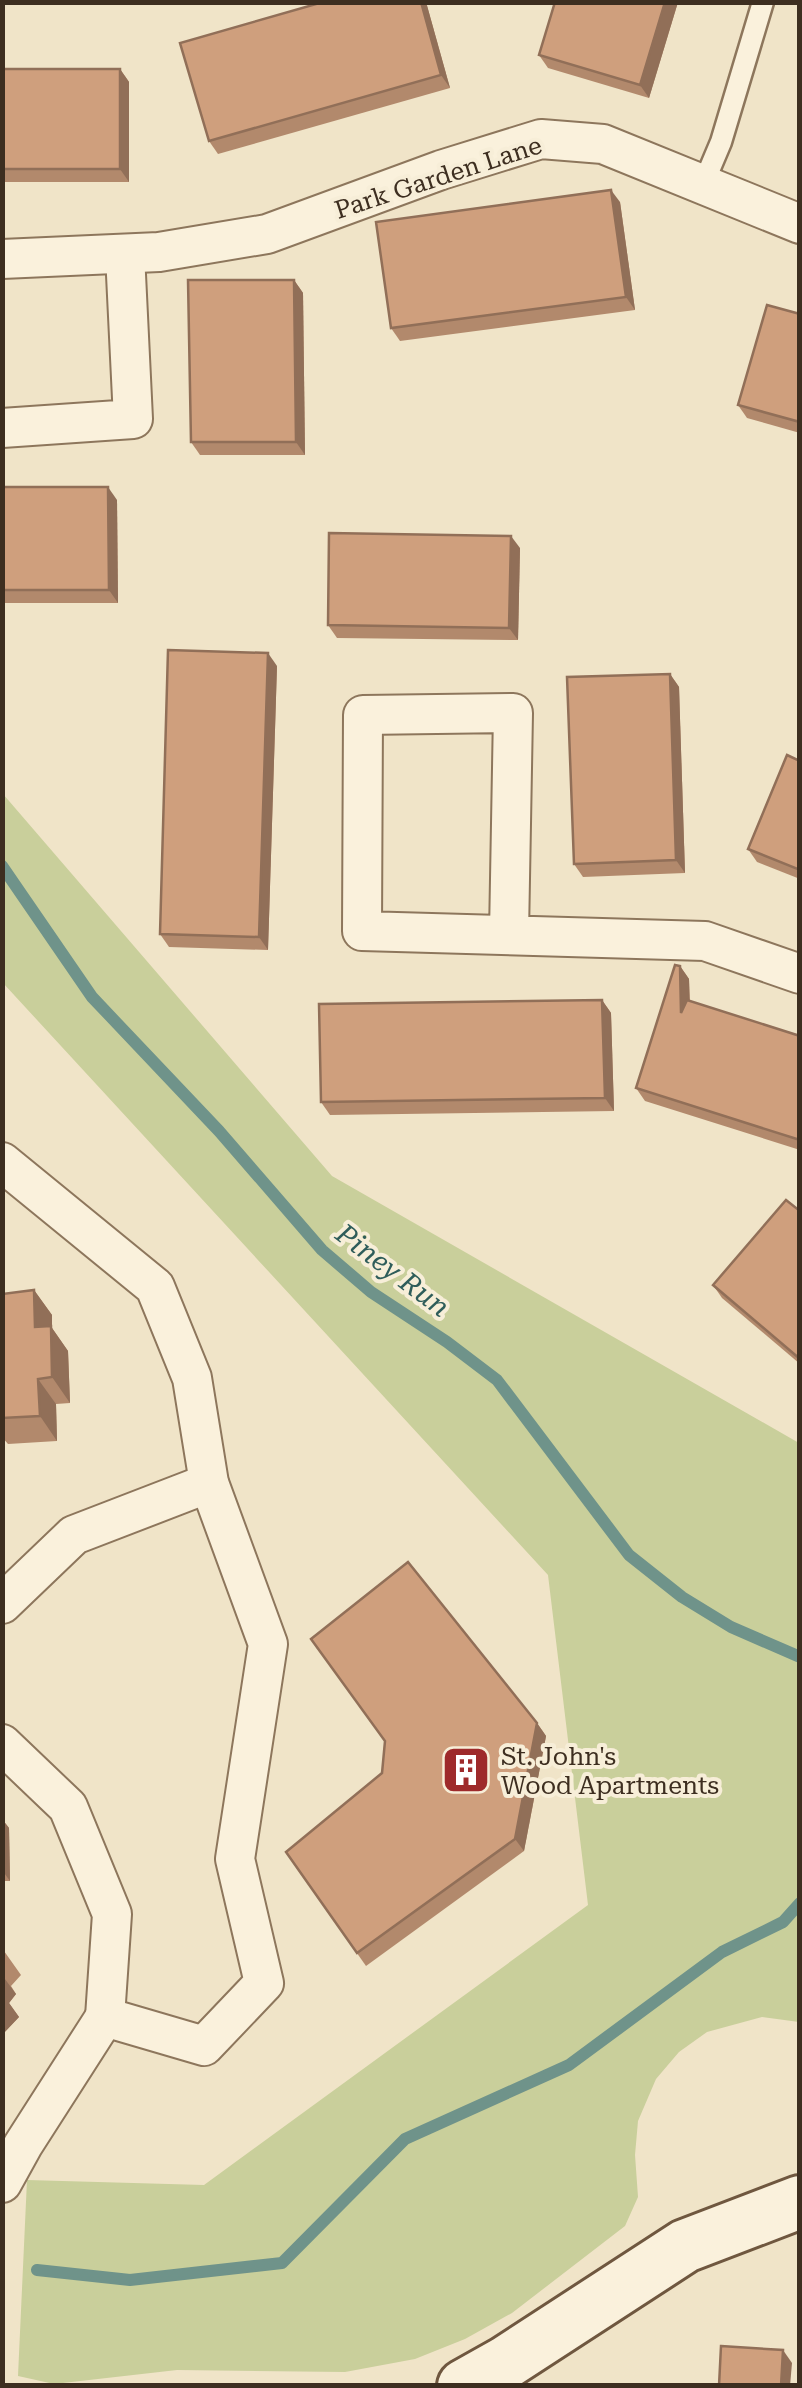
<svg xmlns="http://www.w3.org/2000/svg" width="802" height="2388" font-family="'Roboto Serif',serif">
<rect width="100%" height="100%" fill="#f0e4c8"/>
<polygon fill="#c9cf9b" points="3,794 332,1176 799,1443 799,2022 762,2017 707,2032 679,2052 656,2079 638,2121 635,2155 638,2197 625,2226 512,2313 465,2339 415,2359 345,2372 177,2370 54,2384 18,2376 27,2180 204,2185 588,1905 548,1575 3,983"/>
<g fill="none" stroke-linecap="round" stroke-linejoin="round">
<g stroke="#6f938a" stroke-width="12">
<polyline points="2,866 92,997 219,1131 322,1250 371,1292 447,1342 497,1380 629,1555 682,1597 731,1627 800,1657"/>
<polyline points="37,2270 130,2280 282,2263 405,2139 569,2065 722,1952 783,1922 800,1903"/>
</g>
<g stroke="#8d765c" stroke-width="25">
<polyline id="lane" points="702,187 721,142 763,2"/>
</g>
<g stroke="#8d765c" stroke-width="42">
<g id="street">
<polyline points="2,259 159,252 267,234 441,170 541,139 603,144 800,224"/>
<polyline points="2,428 133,419 125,254"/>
<polyline points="509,934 513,713 363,715 362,931 705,941 800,974"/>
<polyline points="2,1162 155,1287 192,1378 209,1483 268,1644 235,1859 264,1983 204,2046 105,2017 23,2145 2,2183"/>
<polyline points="2,1604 74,1535 209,1483"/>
<polyline points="2,1744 68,1807 112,1914 105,2017"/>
</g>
</g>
<g stroke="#6f573f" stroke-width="58">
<polyline id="secondary" points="464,2386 505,2363 685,2246 800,2202"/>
</g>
<use href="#lane" stroke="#faf1dc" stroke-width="20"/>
<use href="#street" stroke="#faf1dc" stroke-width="38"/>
<use href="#secondary" stroke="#faf1dc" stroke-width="52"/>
</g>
<g fill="#b2896c">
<polygon points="426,2 450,88 218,154 209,141"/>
<polygon points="555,2 678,2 649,98 548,68 539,55"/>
<polygon points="2,69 120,69 129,82 129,182 2,182"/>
<polygon points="620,202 635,310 400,341 391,328"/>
<polygon points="294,280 303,293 305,455 200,455 191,442"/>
<polygon points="800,314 800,433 747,418 738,405"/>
<polygon points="2,487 117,500 118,603 2,603"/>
<polygon points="520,548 518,640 337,638 328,625"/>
<polygon points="277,666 268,950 169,947 160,934"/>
<polygon points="670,674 679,687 685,873 583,877 574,864"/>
<polygon points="800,761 800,879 757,862 748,849"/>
<polygon points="680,966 689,979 690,1001 800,1036 800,1150 645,1101 636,1088"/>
<polygon points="602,1000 611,1013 614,1111 330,1115 321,1102"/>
<polygon points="800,1211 800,1364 722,1298 713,1285"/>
<polygon points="34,1290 52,1315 52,1328 68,1351 70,1403 56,1404 57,1441 8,1444 2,1437 2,1294"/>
<polygon points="537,1723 546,1736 524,1851 366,1966 286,1852"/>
<polygon points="2,1819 9,1828 10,1881 3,1881 4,1951 21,1975 11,1986 16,1994 9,2003 19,2017 2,2035"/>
</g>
<g fill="#916f58">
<polygon points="421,2 426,2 450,88 441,75"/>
<polygon points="665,2 678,2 649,98 640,85"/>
<polygon points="120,69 129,82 129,182 120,169"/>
<polygon points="611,190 620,202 635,310 626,297"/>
<polygon points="294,280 303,293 305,455 296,442"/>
<polygon points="108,487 117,500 118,603 109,590"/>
<polygon points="511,536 520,548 518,640 509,628"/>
<polygon points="268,653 277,666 268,950 259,937"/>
<polygon points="670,674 679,687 685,873 676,860"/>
<polygon points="680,966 689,979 690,1025 681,1013"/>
<polygon points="602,1000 611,1013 614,1111 605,1098"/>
<polygon points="34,1290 52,1315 52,1328 68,1351 70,1403 52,1377 35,1327"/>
<polygon points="38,1379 56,1404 57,1441 40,1416"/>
<polygon points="537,1723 546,1736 524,1851 515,1839"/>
<polygon points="2,1819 9,1828 10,1881 2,1870"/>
<polygon points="2,1880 4,1951 2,1951"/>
<polygon points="2,1975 16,1994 9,2003 19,2017 2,2035"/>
<polygon points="783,2350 792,2363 790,2386 781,2386"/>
</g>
<g fill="#cf9f7d" stroke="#916f58" stroke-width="2.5">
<polygon points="323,2 421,2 441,75 209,141 180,43"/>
<polygon points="555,2 665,2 640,85 539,55"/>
<rect x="2" y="69" width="118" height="100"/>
<polygon points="611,190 626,297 391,328 376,222"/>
<polygon points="188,280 294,280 296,442 191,442"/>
<polygon points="767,305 800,314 800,422 738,405"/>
<polygon points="2,487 108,487 109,590 2,590"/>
<polygon points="329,533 511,536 509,628 328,625"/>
<polygon points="168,650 268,653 259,937 160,934"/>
<polygon points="670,674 676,860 574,864 567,677"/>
<polygon points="787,755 800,761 800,870 748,849"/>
<polygon points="675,965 680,966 681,1013 687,1000 800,1036 800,1140 636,1088"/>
<polygon points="602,1000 605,1098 321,1102 319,1004"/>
<polygon points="786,1200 800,1211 800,1359 713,1285"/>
<polygon points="34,1290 35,1327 51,1326 52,1377 38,1379 40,1416 2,1418 2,1294"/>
<polygon points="408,1562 537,1723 515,1839 357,1953 286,1852 382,1773 385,1741 311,1639"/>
<polygon points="721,2346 783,2350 781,2386 719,2386"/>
</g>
<defs>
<g id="building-square" transform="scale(2.5)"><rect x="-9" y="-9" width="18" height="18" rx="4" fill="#9e2a2b" stroke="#f7eed8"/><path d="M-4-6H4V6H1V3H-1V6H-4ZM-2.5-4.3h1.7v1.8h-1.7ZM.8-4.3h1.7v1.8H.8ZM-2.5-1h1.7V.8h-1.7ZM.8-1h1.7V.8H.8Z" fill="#fff"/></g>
</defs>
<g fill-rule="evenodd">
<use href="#building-square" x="466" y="1770"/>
</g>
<g text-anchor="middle" stroke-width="8" stroke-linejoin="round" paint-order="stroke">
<g font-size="25" fill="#3d2e20" stroke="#f7eed8">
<text transform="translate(438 177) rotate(-18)" y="9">Park Garden Lane</text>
</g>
<g font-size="25" fill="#3d2e20" stroke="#f7eed8" text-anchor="start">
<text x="501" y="1765">St. John's<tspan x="501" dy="29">Wood Apartments</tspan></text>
</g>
<g font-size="28" font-style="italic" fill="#2f5d5a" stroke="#f7eed8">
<text transform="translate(393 1270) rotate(37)" y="10">Piney Run</text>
</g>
</g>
<rect width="802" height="2388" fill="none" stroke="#3d2e20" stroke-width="10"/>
</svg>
